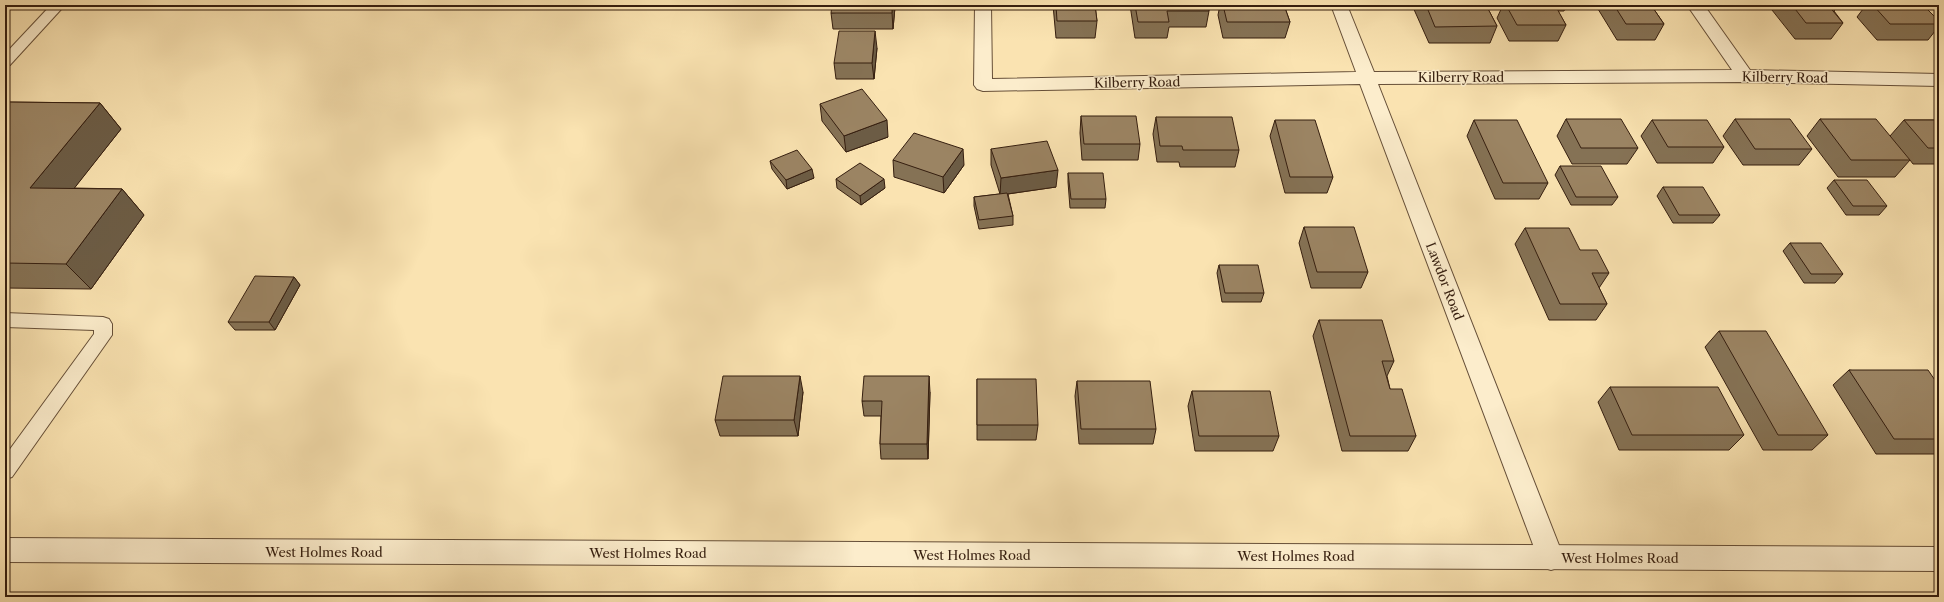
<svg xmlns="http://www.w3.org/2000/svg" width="1944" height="602" font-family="'Libre Caslon Text',serif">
<rect width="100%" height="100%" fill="#fae3b1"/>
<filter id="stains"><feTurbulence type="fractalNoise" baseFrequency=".005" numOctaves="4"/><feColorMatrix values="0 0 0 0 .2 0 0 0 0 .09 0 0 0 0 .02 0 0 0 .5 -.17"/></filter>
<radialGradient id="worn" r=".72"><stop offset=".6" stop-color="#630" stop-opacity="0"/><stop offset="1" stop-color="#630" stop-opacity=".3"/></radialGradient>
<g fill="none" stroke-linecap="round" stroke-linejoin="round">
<g stroke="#664f38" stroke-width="2">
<g id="service">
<polygon points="51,5 65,5 10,65 5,66 5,54"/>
<polygon points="5,313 103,317 109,319 112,324 112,335 12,477 5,479 5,456 94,334 94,330 5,327"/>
</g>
</g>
<g stroke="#664f38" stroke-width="2">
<polygon id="minor" points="975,5 991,5 992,79 1356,72 1331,5 1347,5 1374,72 1732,70 1687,5 1704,5 1750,70 1939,74 1939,86 1745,82 1378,84 1564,558 1560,567 1551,570 1542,567 1538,558 1360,84 983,91 977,89 974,85"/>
</g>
<g stroke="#664f38" stroke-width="2">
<polygon id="tertiary" points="5,538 1939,547 1939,571 5,562"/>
</g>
<use href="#service" fill="#fcedcc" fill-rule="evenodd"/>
<use href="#minor" fill="#fcedcc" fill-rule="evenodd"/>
<use href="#tertiary" fill="#fcedcc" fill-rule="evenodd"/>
</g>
<g fill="#857255" stroke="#351e0f">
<polygon points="1053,5 1095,5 1097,21 1095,38 1056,38"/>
<polygon points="1130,5 1208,5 1209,11 1206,27 1169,27 1167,38 1135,38"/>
<polygon points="1220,5 1284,5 1290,22 1285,38 1223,38 1218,15"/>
<polygon points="1412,5 1486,5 1497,26 1490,43 1429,43"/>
<polygon points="1503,5 1567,5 1564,11 1558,11 1566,25 1558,41 1509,41 1497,18"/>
<polygon points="1600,5 1651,5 1664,24 1655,40 1617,40 1598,9"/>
<polygon points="1768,5 1838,5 1834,11 1843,23 1831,39 1795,39"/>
<polygon points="1866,5 1923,5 1939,21 1939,26 1928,40 1877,40 1857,17"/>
<polygon points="895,7 893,29 833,29 831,13"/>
<polygon points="877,48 874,79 836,79 834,63"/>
<polygon points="5,102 100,103 121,129 74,188 122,189 144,215 91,289 5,288"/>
<polygon points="820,104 888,137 846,152 822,121"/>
<polygon points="1081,116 1140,144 1138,160 1082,160 1080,133"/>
<polygon points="1156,117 1239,150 1235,167 1180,167 1179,162 1157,162 1153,134"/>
<polygon points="1566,119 1638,148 1627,164 1572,164 1557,136"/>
<polygon points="1735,119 1812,149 1799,165 1743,165 1723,136"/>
<polygon points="1820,119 1890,136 1904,120 1939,120 1939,164 1913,164 1910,160 1895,177 1838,177 1807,136"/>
<polygon points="1275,120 1333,177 1327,193 1285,193 1270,136"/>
<polygon points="1474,120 1548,183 1539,199 1495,199 1467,136"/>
<polygon points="1652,120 1724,147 1713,163 1657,163 1641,136"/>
<polygon points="991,149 1056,187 1008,194 1013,216 1013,225 979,229 974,206 974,197 1000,194 991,165"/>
<polygon points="893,160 964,165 944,193 894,177"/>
<polygon points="770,161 814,178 787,189 772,169"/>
<polygon points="1560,166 1618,197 1612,205 1571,205 1555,175"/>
<polygon points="1068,173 1106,199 1105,208 1070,208 1068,182"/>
<polygon points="836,179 885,188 861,205 837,188"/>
<polygon points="1834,180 1887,206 1879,215 1846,215 1827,188"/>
<polygon points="1663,187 1720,215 1713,223 1673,223 1657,196"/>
<polygon points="1304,227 1368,272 1361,288 1311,288 1299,243"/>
<polygon points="1525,228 1580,250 1609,273 1599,288 1607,304 1596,320 1549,320 1515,244"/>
<polygon points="1790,243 1843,274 1835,283 1804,283 1783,251"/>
<polygon points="1219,265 1264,293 1261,302 1222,302 1217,273"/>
<polygon points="294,277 300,285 275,330 235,330 228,322"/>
<polygon points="1319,320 1394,361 1387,376 1390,389 1416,436 1408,451 1342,451 1313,336"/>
<polygon points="1719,331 1828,435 1812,450 1763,450 1705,347"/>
<polygon points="1849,370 1937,384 1939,383 1939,454 1876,454 1833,385"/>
<polygon points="977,379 1038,425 1036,440 977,440"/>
<polygon points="1077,381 1156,429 1153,444 1079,444 1075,396"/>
<polygon points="1610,387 1744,435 1729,450 1619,450 1598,402"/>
<polygon points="1192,391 1279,436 1273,451 1195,451 1188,406"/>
<polygon points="803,392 798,436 720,436 715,420"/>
<polygon points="930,392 928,459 881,459 880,444 881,416 864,416 862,401"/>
</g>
<g fill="#6c5c45" stroke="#351e0f">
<polygon points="892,5 894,5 895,7 893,29 892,13"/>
<polygon points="875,31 877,48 874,79 872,63"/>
<polygon points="100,103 121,129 54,214 30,188"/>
<polygon points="887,120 888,137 846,152 844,136"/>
<polygon points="963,149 964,165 944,193 943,177"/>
<polygon points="812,169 814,178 787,189 786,180"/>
<polygon points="1058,170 1056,187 1000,195 1001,178"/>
<polygon points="884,179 885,188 861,205 860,196"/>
<polygon points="122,189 144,215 91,289 66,264"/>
<polygon points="294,277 300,285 275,330 269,322"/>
<polygon points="800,376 803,392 798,436 794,420"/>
<polygon points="929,376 930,392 928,459 927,444"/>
</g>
<g fill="#9b8463" stroke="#351e0f">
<polygon points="832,5 892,5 892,13 831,13"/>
<polygon points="1056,5 1095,5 1097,21 1057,21"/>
<polygon points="1135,5 1208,5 1209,11 1167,11 1169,22 1138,22"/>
<polygon points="1223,5 1284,5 1290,22 1227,22"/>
<polygon points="1426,5 1486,5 1497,26 1435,27"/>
<polygon points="1506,5 1555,5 1566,25 1517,25"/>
<polygon points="1614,5 1651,5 1664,24 1626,24"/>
<polygon points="1792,5 1828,5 1843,23 1806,23"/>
<polygon points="1873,5 1923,5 1939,21 1939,24 1890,24"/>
<polygon points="839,31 875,31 872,63 834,63"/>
<polygon points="862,89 887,120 844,136 820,104"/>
<polygon points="5,102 100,103 30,188 122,189 66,264 5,263"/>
<polygon points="1081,116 1136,116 1140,144 1084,144"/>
<polygon points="1156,117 1232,117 1239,150 1183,150 1182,146 1160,146"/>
<polygon points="1566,119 1621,119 1638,148 1581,148"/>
<polygon points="1735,119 1790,119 1812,149 1755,149"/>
<polygon points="1820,119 1876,119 1910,160 1851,160"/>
<polygon points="1275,120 1315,120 1333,177 1290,177"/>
<polygon points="1474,120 1517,120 1548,183 1503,183"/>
<polygon points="1652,120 1707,120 1724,147 1668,147"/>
<polygon points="1904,120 1939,120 1939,148 1928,148"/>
<polygon points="914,133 963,149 943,177 893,160"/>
<polygon points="1047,141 1058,170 1001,178 991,149"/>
<polygon points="797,150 812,169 786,180 770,161"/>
<polygon points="860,163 884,179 860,196 836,179"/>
<polygon points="1560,166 1601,166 1618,197 1576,197"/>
<polygon points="1068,173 1103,173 1106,199 1071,199"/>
<polygon points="1834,180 1867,180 1887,206 1853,206"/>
<polygon points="1663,187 1703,187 1720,215 1679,215"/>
<polygon points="1007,193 1013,216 979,220 974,197"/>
<polygon points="1304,227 1354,227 1368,272 1317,272"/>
<polygon points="1525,228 1569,228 1580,250 1597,250 1609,273 1592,273 1607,304 1560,304"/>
<polygon points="1790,243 1821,243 1843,274 1811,274"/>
<polygon points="1219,265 1258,265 1264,293 1225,293"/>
<polygon points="255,276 294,277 269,322 228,322"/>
<polygon points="1319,320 1382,320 1394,361 1382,361 1390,389 1402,389 1416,436 1350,436"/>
<polygon points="1719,331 1766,331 1828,435 1778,435"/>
<polygon points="1849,370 1928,370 1939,386 1939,439 1894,439"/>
<polygon points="723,376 800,376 794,420 715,420"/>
<polygon points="864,376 929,376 927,444 880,444 882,401 862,401"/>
<polygon points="977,379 1036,379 1038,425 977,425"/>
<polygon points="1077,381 1150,381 1156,429 1081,429"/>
<polygon points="1610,387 1718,387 1744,435 1632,435"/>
<polygon points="1192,391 1270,391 1279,436 1199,436"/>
</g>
<g text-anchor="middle" stroke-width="3" stroke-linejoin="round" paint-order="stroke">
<g font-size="13" fill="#351e0f" stroke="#fcedcc">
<text x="1461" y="82">Kilberry Road</text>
<text transform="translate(1785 77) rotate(1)" y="5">Kilberry Road</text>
<text transform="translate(1137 82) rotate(-1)" y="5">Kilberry Road</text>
<text transform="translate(1445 281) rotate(69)" y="5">Lawdor Road</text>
<text x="324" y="557">West Holmes Road</text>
<text x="648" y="558">West Holmes Road</text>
<text x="972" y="560">West Holmes Road</text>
<text x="1296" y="561">West Holmes Road</text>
<text x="1620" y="563">West Holmes Road</text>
</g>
</g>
<rect width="1944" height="602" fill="none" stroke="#fae3b1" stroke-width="20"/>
<rect x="6" y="6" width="1932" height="590" fill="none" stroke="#351e0f" stroke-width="2"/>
<rect x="10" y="10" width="1924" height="582" fill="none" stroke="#351e0f"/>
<rect width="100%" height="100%" filter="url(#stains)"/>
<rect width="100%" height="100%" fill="url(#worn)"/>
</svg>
